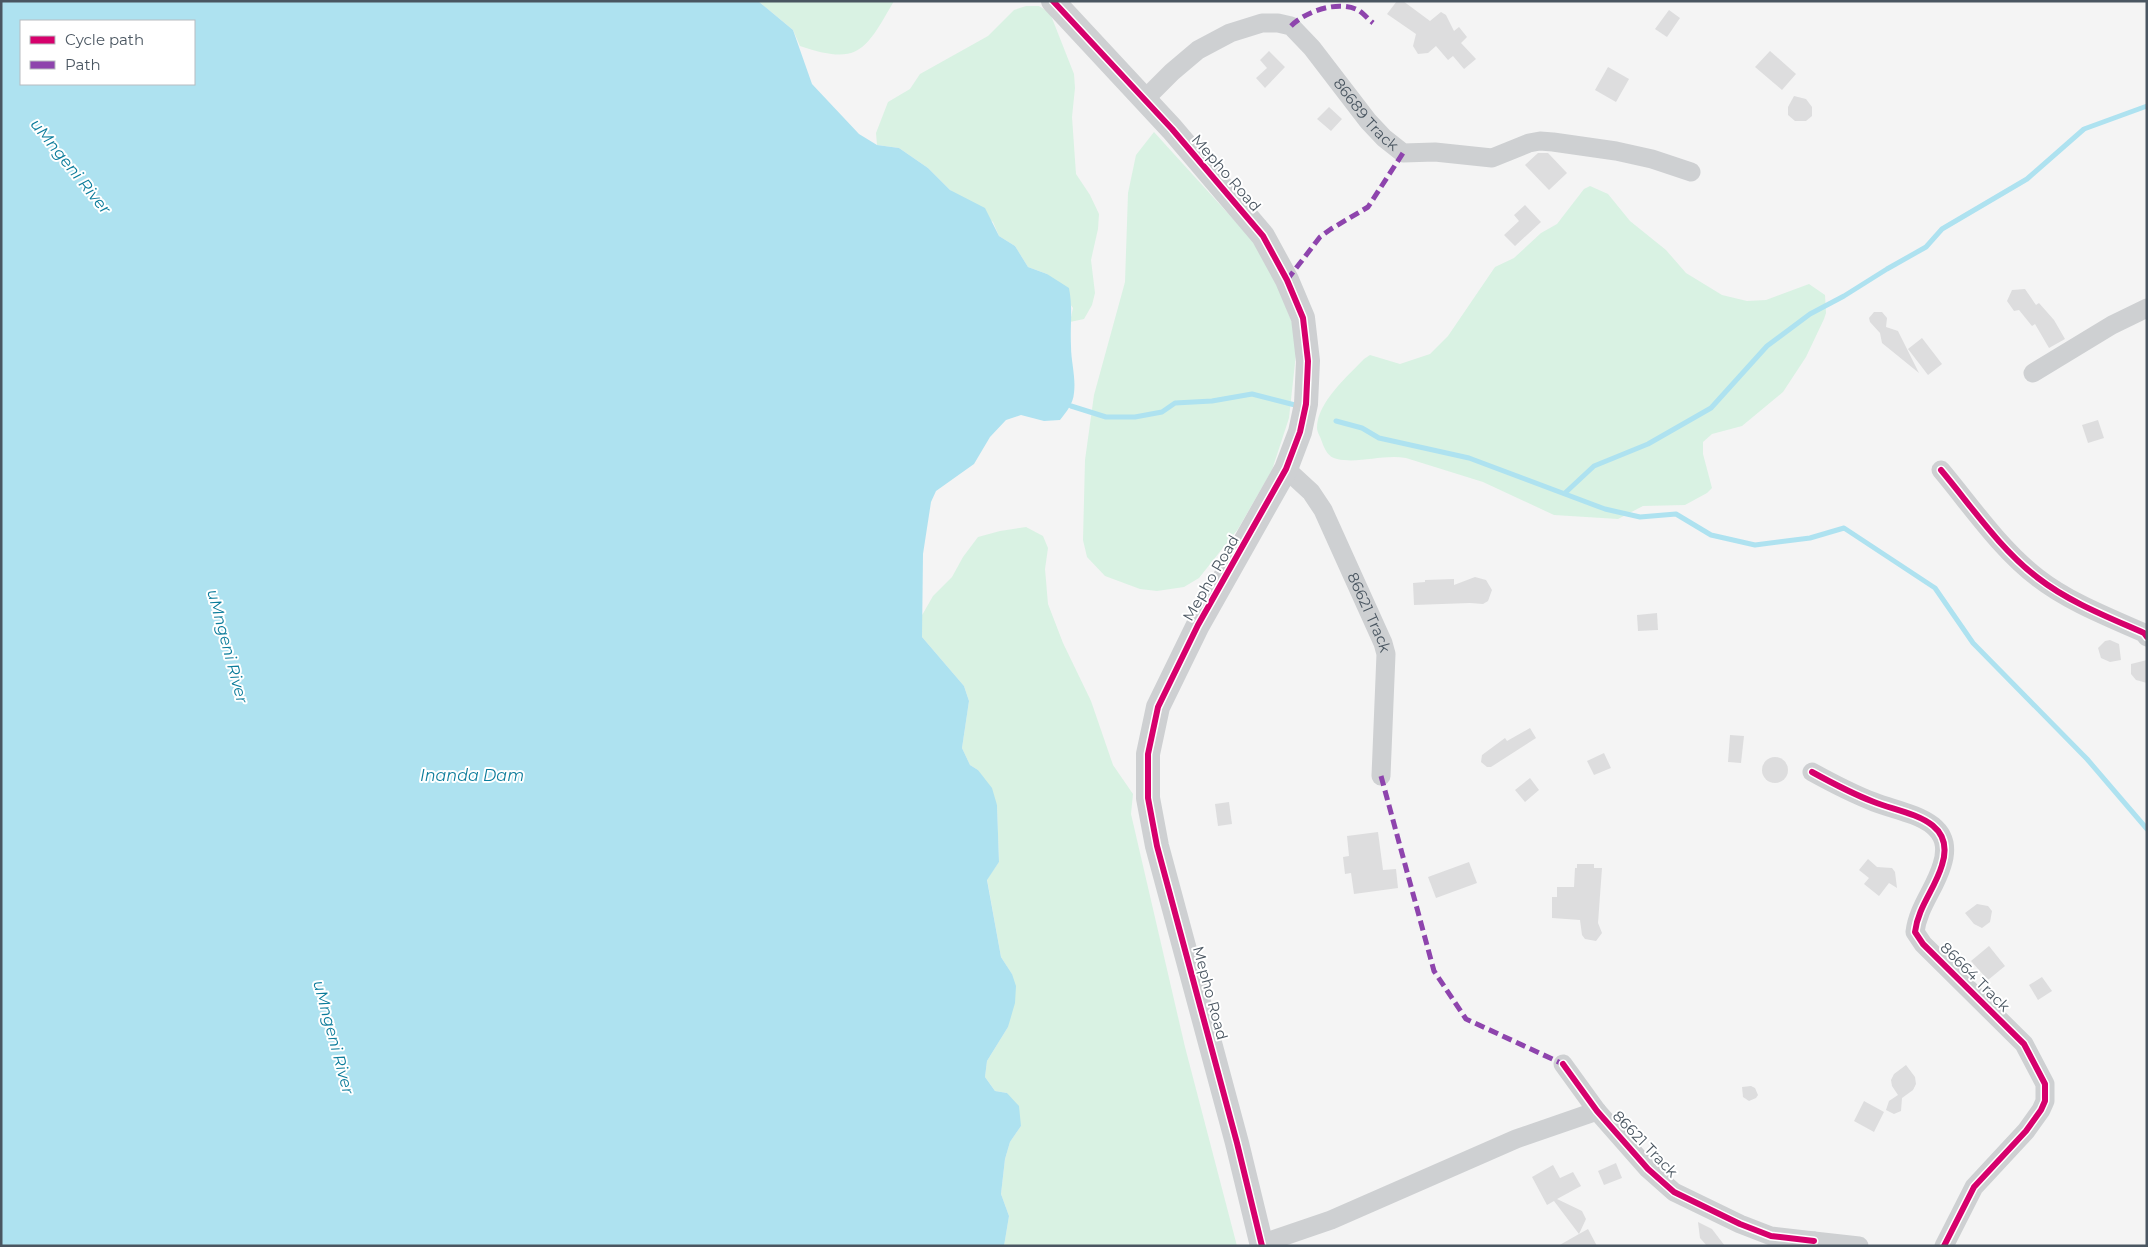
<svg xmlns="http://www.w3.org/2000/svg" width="2148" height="1247" font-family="Montserrat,sans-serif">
<rect width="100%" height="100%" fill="#f4f4f4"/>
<g fill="#d9f2e3">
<path d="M 758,1 L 894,1 C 865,51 859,66 800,46 L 793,30 Z"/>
<polygon points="1026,6 1039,6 1050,13 1074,74 1075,88 1072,117 1076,174 1090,195 1099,214 1098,229 1091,260 1095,293 1092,305 1084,319 1070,322 1073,308 1047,274 1028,267 1015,246 999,236 993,222 950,190 928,168 899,148 877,145 876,133 888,102 910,89 920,74 988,36 1014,10"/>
<polygon points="1154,132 1253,241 1279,289 1292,323 1296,354 1289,418 1272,470 1238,529 1199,578 1184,587 1157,591 1140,589 1105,576 1087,557 1083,540 1085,460 1094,395 1125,282 1128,193 1136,155"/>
<path d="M 1590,186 L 1608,194 L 1630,221 L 1666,250 L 1686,273 L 1722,295 L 1747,301 L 1766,300 L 1809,284 L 1825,295 L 1826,313 L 1824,319 L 1806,357 L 1783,392 L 1742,426 L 1712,434 L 1703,442 L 1703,454 L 1712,488 L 1707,493 L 1685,505 L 1643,506 L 1618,519 L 1554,515 L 1483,482 L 1406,458 C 1383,454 1359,464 1337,459 C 1328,457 1325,450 1322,442 C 1321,438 1317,432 1317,428 C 1317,402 1348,376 1364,359 L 1370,355 L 1400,364 L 1430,354 L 1448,336 L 1495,267 L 1514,258 L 1541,233 L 1557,224 L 1584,189 Z"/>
<polygon points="1026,527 1043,536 1048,548 1045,569 1048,604 1063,643 1091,701 1113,765 1133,794 1131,814 1185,1047 1237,1246 1004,1246 1009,1216 1001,1194 1005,1159 1010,1142 1021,1126 1007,1093 995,1091 985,1077 987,1061 1008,1027 1012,974 1001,957 987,879 999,862 997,805 978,770 970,765 962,748 969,701 964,686 922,637 921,617 933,596 952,577 963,557 978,537 1000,531"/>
</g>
<path fill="#aee2f0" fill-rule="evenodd" d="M 1,1 L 758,1 L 793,30 L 812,84 L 859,134 L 877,145 L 899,148 L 928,168 L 950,190 L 985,208 L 999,236 L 1015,246 L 1028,267 L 1047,274 L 1069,288 C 1073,309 1070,325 1071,346 C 1071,362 1076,377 1074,393 C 1073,404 1067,411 1060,420 L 1044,421 L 1021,415 L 1006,420 L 990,437 L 974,464 L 936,491 L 931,502 L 923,554 L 922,637 L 964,686 L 969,701 L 962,748 L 970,765 L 978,770 L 992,788 L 997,805 L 999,862 L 987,880 L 1001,957 L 1012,974 L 1016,986 L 1015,1003 L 1008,1027 L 987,1061 L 985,1077 L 995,1091 L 1007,1093 L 1019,1106 L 1021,1126 L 1010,1142 L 1005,1159 L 1001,1194 L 1009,1216 L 1004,1246 L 1,1246 ZM 21,21 L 194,21 L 194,84 L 21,84 Z"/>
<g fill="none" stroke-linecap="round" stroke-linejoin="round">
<g stroke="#aee2f0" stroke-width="5">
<polyline points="1071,406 1106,417 1135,417 1162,412 1175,403 1212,401 1252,394 1295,405"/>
<polyline points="1336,421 1362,428 1379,438 1469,458 1605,509 1640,517 1676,514 1711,535 1755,545 1810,538 1844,528 1935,588 1973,643 2087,759 2147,829"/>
<polyline points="1565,493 1594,466 1648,444 1711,408 1767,346 1810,314 1844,296 1887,269 1926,247 1942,229 2027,179 2084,129 2147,106"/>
</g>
</g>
<g fill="#ddddde">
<polygon points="1397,1 1403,1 1430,21 1441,12 1446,15 1454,31 1459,27 1467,37 1461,43 1476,59 1464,69 1453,56 1448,60 1436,46 1428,53 1418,54 1413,46 1416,34 1387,14"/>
<polygon points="1669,10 1680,18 1667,37 1655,29"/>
<polygon points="1269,51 1285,67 1265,88 1256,78 1267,68 1260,60"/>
<polygon points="1770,51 1796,74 1782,90 1755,67"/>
<polygon points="1608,67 1629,79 1616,102 1595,90"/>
<polygon points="1794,96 1806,99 1812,107 1812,116 1806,121 1795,121 1788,115 1788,107"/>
<polygon points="1329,107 1342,119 1331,131 1317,119"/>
<polygon points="1538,153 1548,153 1567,173 1549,190 1525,165"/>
<polygon points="1525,205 1541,222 1515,246 1504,235 1519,221 1514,215"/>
<polygon points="2025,289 2036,305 2039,303 2054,320 2065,339 2049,348 2035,324 2032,326 2019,310 2014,311 2007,301 2012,290"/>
<polygon points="1874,312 1882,312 1887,318 1886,327 1898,331 1919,373 1882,343 1880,333 1870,322 1869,318"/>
<polygon points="1922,338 1942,364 1928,375 1908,349"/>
<polygon points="2098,420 2104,438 2088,443 2082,425"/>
<polygon points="1475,577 1486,580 1492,590 1488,601 1483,604 1470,603 1414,605 1413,583 1425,582 1425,580 1454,579 1454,585"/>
<polygon points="1657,613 1658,630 1638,631 1637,615"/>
<polygon points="2110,640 2119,644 2121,660 2110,662 2101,658 2098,648 2105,641"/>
<polygon points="2147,660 2147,683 2136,680 2131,674 2131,664"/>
<polygon points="1530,728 1536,738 1491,767 1487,767 1481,762 1482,755 1505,738 1507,741"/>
<polygon points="1730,735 1744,736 1741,763 1728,762"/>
<polygon points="1604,753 1611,768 1594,775 1587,761"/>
<circle cx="1775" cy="770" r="13"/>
<polygon points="1530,778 1539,790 1525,802 1515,790"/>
<polygon points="1229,802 1232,824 1218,826 1215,804"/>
<polygon points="1378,832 1383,870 1396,869 1398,888 1354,894 1351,873 1345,874 1343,857 1349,856 1347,836"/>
<polygon points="1868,859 1877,867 1892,868 1895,872 1897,888 1889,883 1879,896 1864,884 1869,878 1859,870"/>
<polygon points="1469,862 1477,883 1436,898 1428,877"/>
<polygon points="1577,864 1594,864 1594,868 1602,868 1598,923 1602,933 1596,941 1585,939 1582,935 1580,920 1552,918 1552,897 1557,897 1557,887 1574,887 1575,868 1577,868"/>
<polygon points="1977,904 1988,906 1992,911 1990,922 1982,928 1974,924 1965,913"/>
<polygon points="1989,946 2005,966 1988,980 1971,961"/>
<polygon points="2042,977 2052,991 2038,1000 2029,985"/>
<polygon points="1906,1065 1915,1077 1916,1084 1913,1090 1902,1098 1901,1111 1894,1114 1886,1110 1889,1101 1898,1095 1892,1086 1891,1080 1894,1074"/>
<polygon points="1751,1086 1755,1088 1758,1095 1756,1098 1749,1101 1743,1097 1742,1087"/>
<polygon points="1864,1101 1884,1112 1874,1132 1854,1121"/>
<polygon points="1616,1163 1622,1178 1604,1185 1598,1171"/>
<polygon points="1553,1165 1560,1178 1573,1172 1581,1186 1557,1199 1582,1211 1586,1219 1579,1234 1588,1229 1597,1246 1558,1246 1579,1234 1554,1201 1547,1205 1532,1177"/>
<polygon points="1698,1222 1712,1229 1725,1246 1707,1246 1700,1238"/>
</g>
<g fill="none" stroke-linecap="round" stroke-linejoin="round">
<g stroke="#ced0d2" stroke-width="19">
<path id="s1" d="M 1144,100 L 1172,72 L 1198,50 L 1230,33 L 1262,23 L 1278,23 L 1291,26 L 1312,48 L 1368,121 L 1384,138 L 1403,153 L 1435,152 L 1492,158 L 1529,143 L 1540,141 L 1553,142 L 1616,151 L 1652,159 L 1691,172"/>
<polyline points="2033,373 2112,325 2147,308"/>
<path id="s2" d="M 1286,469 L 1311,492 L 1323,510 L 1383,643 L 1386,654 L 1381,776"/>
<path d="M 1941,470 C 1972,507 2000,549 2038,578 C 2069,602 2108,617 2144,633 L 2147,637"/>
<path d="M 1812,772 C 1832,783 1853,794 1874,802 C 1904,814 1957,818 1942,865 C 1935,889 1918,907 1915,932 L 1923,944 L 2024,1044 L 2045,1084 L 2045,1101 L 2041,1110 L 2026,1131 L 1974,1187 L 1944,1246"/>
<polyline points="1563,1064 1597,1111 1648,1169 1674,1192 1740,1224 1771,1236 1814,1241"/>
<polyline points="1261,1244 1331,1220 1516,1139 1597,1111"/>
<polyline points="1805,1246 1814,1241 1859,1246"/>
</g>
<polyline stroke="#ced0d2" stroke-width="24" points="1053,1 1172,129 1263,236 1287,280 1303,318 1308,361 1306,404 1300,432 1286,469 1198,625 1158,707 1148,754 1148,798 1157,846 1237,1143 1262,1246"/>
<g stroke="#8e44ad" stroke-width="5" stroke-dasharray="10 5" stroke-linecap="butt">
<path d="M 1291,26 C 1306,11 1338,0 1358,10 C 1363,13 1368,19 1373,23"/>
<polyline points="1287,280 1320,237 1331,229 1368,207 1403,153"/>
<polyline points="1381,776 1434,971 1466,1019 1563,1064"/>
</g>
<g stroke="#fff" stroke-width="9">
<g id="cycleway">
<polyline points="1053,1 1172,129 1263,236 1287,280 1303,318 1308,361 1306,404 1300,432 1286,469 1198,625 1158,707 1148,754 1148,798 1157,846 1237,1143 1262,1246"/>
<path d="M 1941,470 C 1972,507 2000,549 2038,578 C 2069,602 2108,617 2144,633 L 2147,637"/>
<path d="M 1812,772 C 1832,783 1853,794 1874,802 C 1904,814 1957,818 1942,865 C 1935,889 1918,907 1915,932 L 1923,944 L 2024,1044 L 2045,1084 L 2045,1101 L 2041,1110 L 2026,1131 L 1974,1187 L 1944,1246"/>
<polyline points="1563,1064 1597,1111 1648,1169 1674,1192 1740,1224 1771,1236 1814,1241"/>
</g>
</g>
<use href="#cycleway" stroke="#d6006c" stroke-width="6"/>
</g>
<g text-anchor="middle" stroke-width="4" stroke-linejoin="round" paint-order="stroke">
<g font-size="15" fill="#4a5661" stroke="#fff">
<text dy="5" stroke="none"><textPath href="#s1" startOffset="289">86689 Track</textPath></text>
<text transform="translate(1226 173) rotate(49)" y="5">Mepho Road</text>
<text transform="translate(1211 578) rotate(-60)" y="5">Mepho Road</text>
<text dy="5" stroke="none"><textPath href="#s2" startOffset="168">86621 Track</textPath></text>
<text transform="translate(1975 977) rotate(45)" y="5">86664 Track</text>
<text transform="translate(1210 993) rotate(75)" y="5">Mepho Road</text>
<text transform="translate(1645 1144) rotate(46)" y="5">86621 Track</text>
</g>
<g font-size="16" font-style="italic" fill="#0c7c9b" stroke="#fff">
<text transform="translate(71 166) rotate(51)" y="6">uMngeni River</text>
<text transform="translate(228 646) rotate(75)" y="6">uMngeni River</text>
<text x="472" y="781">Inanda Dam</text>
<text transform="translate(334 1037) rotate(75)" y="6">uMngeni River</text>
</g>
</g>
<rect width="2148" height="1247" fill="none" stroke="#4a5661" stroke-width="5"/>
<rect x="20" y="20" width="175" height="65" fill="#ffffff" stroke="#b7bbc0"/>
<rect x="30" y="36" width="25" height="8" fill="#d6006c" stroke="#b7bbc0"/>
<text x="65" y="45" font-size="15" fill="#4a5661">Cycle path</text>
<rect x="30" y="61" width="25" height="8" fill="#8e44ad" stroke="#b7bbc0"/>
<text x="65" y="70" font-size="15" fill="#4a5661">Path</text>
</svg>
